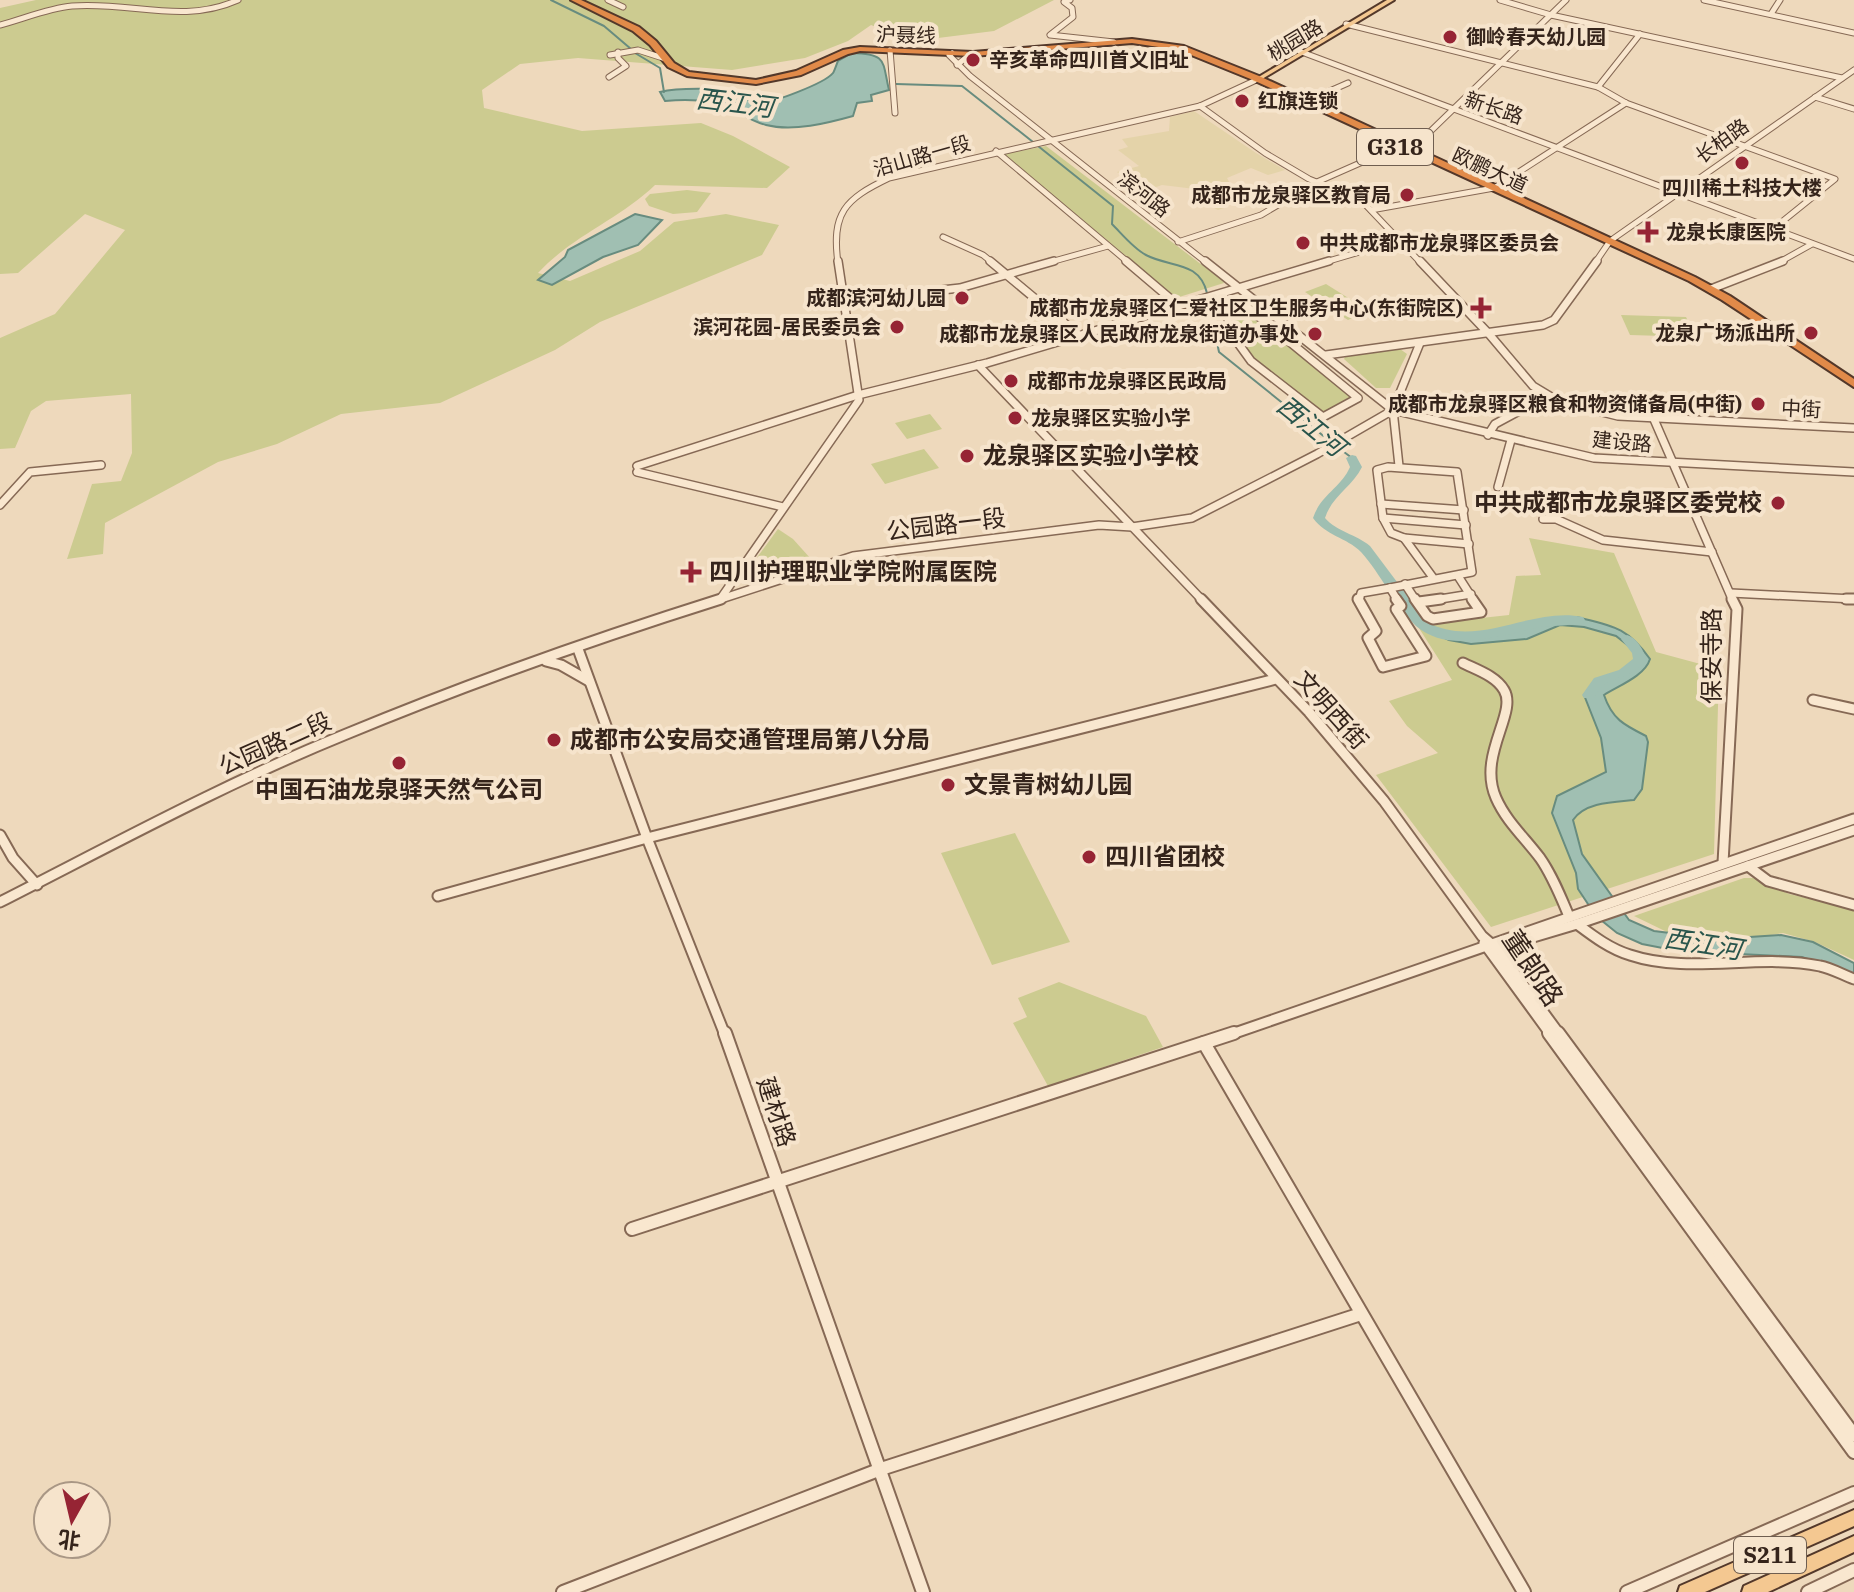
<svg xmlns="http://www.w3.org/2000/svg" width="1854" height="1592" font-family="'IBM Plex Serif','Noto Sans SC',serif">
<rect width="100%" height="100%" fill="#eed9bc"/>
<polygon fill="#e4d3a9" points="1194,111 1256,153 1285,170 1268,175 1251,168 1227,178 1233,189 1213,198 1227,207 1218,210 1197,199 1195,189 1162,185 1139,193 1128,187 1134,185 1117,172 1139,166 1118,150 1128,147 1122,139 1169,131 1170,117"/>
<g fill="#cccb90">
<path d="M 36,0 L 1054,0 L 994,31 L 914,41 L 871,25 L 848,41 L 805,58 L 732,70 L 578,58 L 520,64 L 482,90 L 484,108 L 582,131 L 701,123 L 733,136 L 790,167 L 767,188 L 655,185 C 620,219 572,236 538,273 L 570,281 L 640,251 L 674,222 L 726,214 L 779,225 L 762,255 L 600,322 L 555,350 L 440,403 L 341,414 L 277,444 L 218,462 L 105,523 L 103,554 L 67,559 L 92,484 L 121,481 L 132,453 L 131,394 L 46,401 L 31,411 L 15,448 L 0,449 L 0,338 L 55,314 L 125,230 L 85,214 L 18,273 L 0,274 L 0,8 Z"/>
<polygon points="1046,146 1223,281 1224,283 1176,298 1004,154"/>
<polygon points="687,190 711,193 697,212 673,214 649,206 645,199 650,194"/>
<polygon points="1326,284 1369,311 1348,320 1305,292"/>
<polygon points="1241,302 1358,398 1323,417 1251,361 1230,332 1226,305"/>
<polygon points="1621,315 1686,317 1696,337 1630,335"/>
<polygon points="1400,349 1407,354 1390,388 1376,388 1344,359 1346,355"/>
<polygon points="930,414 942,429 907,439 895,423"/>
<polygon points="924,449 939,468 885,484 871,464"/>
<polygon points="778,529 793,539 811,559 759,578 750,567"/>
<polygon points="1529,538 1614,553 1656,652 1719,669 1714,854 1491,927 1376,775 1438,753 1407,726 1389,701 1452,680 1417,625 1509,615 1516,576 1541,575"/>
<polygon points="1015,833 1070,942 992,965 941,853"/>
<polygon points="1744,878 1753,878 1789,894 1854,909 1854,960 1815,942 1783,933 1753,938 1667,932 1634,916"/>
<polygon points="1059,982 1146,1016 1163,1047 1048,1086 1013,1023 1027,1017 1018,998"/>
</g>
<g fill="#a0bfb2" stroke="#688c7f" stroke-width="2">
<path d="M 852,53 C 888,54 882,61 889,90 L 871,95 L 872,101 L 857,103 L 853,116 C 828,123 793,132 766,125 C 754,122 743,115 732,109 C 712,99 687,99 665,101 L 660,92 C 676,88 720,87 736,93 C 744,96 748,102 758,103 C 771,104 825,83 833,73 C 834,72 837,63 838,61 Z"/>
<polygon points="635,214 662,220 638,245 603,257 552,285 538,280 565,257 568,250"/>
<path d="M 1576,617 C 1613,626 1627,627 1650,659 C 1645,676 1618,686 1604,695 C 1612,719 1624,725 1646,736 L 1648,742 L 1642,789 L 1634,800 C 1614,802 1585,802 1573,820 L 1582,854 L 1629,920 L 1654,931 L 1719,939 L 1781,935 L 1813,942 L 1854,963 L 1854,975 L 1802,957 L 1678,951 L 1642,944 L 1617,933 L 1596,916 L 1578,889 L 1576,873 L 1552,813 L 1557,796 L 1606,772 L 1601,738 L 1584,695 L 1594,683 L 1618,676 L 1640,655 L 1616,636 L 1584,627 L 1560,625 L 1527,639 L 1471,644 L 1449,640 L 1436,634 C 1483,639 1529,627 1576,617 Z"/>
</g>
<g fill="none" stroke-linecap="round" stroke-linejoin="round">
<g stroke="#688c7f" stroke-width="2">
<polyline points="551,0 604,26 631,49"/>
<polyline points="635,53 660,68 664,92"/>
<polyline points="896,84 962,86 1033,142"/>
<path d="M 1038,146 L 1113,206 L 1112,224 C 1122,234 1133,248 1146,255 C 1170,268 1199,260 1207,293"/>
<polyline points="1208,299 1219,352 1331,442"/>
<polyline points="1336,446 1352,458"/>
</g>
<g fill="#a0bfb2" fill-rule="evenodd">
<path d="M 1352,455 L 1356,456 L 1362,467 C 1352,487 1332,496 1325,518 C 1337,532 1356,534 1370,546 L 1427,622 C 1477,650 1531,606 1583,617 L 1585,620 L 1583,623 C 1570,626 1555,625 1541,627 C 1503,634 1449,655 1416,626 C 1395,606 1381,574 1361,552 C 1346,537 1326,536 1313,518 C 1321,494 1341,488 1350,467 L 1346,458 Z"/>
<path d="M 1627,635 C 1637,638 1644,650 1646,660 C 1632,677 1624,674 1607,683 C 1601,686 1597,693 1594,698 L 1584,698 L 1582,695 L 1594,678 L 1619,670 L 1633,659 L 1632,653 L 1621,639 Z"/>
</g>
<g stroke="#866955" stroke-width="7">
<g id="minor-far3">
<polyline points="608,0 623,7"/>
<polyline points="1070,0 1064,2 1072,8 1073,17 1050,35 1114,42"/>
<polyline points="1500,0 1551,15 1842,78"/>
<polyline points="1704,0 1854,33"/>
<polyline points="1771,14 1780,0"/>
<polyline points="1346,24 1598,87 1626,103 1835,179 1773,229"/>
<path d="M 0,25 C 23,19 49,8 72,6 C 131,1 182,25 238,0"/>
<polyline points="890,50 895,113"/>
<polyline points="1299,51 1854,259"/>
<polyline points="952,53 949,55 970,76 1207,263"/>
<polyline points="610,55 638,50 666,59"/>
<polyline points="957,65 968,56"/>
<polyline points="609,77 626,66 618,58 618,52"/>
<polyline points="1598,87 1640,34"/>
<polyline points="1815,97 1854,109"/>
<polyline points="1307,101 1348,83"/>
<polyline points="1200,106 1265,153 1309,179 1361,200 1421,263"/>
<polyline points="996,151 1129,263"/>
<polyline points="1408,153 1566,0"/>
<polyline points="1371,210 1494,188 1626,103"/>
<polyline points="943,237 983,255 993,263"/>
<polyline points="1178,242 1261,215 1317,182 1401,145"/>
<path d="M 838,263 C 831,213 845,199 889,178 L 1200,106 L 1254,81"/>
<polyline points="1047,263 1108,246"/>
<polyline points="1322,263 1400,240"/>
<polyline points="1595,263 1610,241 1854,70"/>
<polyline points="1778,263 1812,244"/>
</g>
</g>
<g stroke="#866955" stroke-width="10">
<g id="minor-far2">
<polyline points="990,261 1080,336"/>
<polyline points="1126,261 1179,306"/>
<polyline points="1205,261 1393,410 1594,458 1854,472"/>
<polyline points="1420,261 1489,334 1533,386 1558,401 1618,416 1854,428"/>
<polyline points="1711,289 1783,261"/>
<polyline points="843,301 960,288 1054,261"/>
<polygon points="1241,302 1358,398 1323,417 1251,361 1230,332 1226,305"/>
<polyline points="1326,355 1543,325 1554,320 1597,261"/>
<polyline points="978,365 1203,601"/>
<polyline points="1653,417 1733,601"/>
<polyline points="1488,435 1495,424 1547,396"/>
<polyline points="637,466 858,395 987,363 1329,261"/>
<polyline points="1399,466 1393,410 1420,343"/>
<polyline points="637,472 783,507"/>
<polyline points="1498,487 1511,440"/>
<polyline points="1381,504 1464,510"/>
<polyline points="0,505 30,472 101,465"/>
<polyline points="1383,518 1466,525"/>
<polyline points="1543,519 1556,519 1603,540 1712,552"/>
<polyline points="1404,538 1469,544"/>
<polyline points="1458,576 1474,601"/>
<polyline points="1405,584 1416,601"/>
<polyline points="1390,588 1398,601"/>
<polyline points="1390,588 1472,572 1457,472 1388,467 1377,470 1383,518 1391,533 1404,538 1434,579"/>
<polyline points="1731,593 1854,599"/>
<polyline points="721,598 859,400 838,261"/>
<polyline points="715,601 853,556 1099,525 1132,527 1192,518 1317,454 1393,410"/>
<polyline points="1359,601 1361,593 1390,588"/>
<polyline points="1428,601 1471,594"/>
</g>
</g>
<g stroke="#866955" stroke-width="13">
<g id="minor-far1">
<polyline points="1201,599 1309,712 1384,801 1482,936 1497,949 1560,1035"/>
<polyline points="1358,599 1376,631 1368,638 1383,667 1426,656 1396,609 1401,606 1396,599"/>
<polyline points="1415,599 1427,616 1433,619 1481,612 1472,599"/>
<polyline points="1846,599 1854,599"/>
<polyline points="1419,602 1441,599"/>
<polyline points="578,649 647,838 725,1035"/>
<polyline points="546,661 561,665 589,681"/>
<path d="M 1463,663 C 1477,670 1496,676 1504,690 C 1518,713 1477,755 1496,798 C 1506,821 1525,838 1540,858 C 1552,875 1560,895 1568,914"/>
<polyline points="1813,700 1854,709"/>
<polyline points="0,835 13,858 37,885"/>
<polyline points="1723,863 1737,609 1732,599"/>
<polyline points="1748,866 1768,881 1854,905"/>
<polyline points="438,896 647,838 1276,679"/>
<path d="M 0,902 C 114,844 226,783 344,735 C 467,684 594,639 721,599"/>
<path d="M 1577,924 C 1593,936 1610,949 1630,955 C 1690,975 1758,953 1820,966 C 1831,968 1843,975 1854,979"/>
<polyline points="1484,943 1551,1035"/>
<polyline points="1493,949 1577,924 1854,830"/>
<polyline points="1229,1035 1854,819"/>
</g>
</g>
<g stroke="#866955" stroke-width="16">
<g id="minor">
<polyline points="725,1033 923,1592"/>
<polyline points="1549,1033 1854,1452"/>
<polyline points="1558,1033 1854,1435"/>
<polyline points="1204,1043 1524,1592"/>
<polyline points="632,1229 1234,1033"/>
<polyline points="563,1592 881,1469 1361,1314"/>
<polyline points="1627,1592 1854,1493"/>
<polyline points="1808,1592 1854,1570"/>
</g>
</g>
<g stroke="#53382a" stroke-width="4">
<g id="major">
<polygon points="1387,0 1394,0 1257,82 1252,81"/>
<polygon points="1854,1510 1854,1526 1705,1592 1678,1592 1680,1586"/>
<polygon points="1854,1536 1854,1552 1768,1592 1742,1592 1744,1586"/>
</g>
</g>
<g stroke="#53382a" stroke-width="4">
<polygon id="highway" points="571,0 581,0 639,27 656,41 674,63 689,72 756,80 796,71 843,50 860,47 973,52 1132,39 1184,46 1259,76 1695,277 1730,296 1854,379 1854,387 1722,300 1689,281 1253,80 1179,50 1132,43 973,56 860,51 848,54 801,75 756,84 687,76 668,67 650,45 633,31"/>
</g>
<use href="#minor-far3" stroke="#f9e7cf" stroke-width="5"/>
<use href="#minor-far2" stroke="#f9e7cf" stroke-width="7"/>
<use href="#minor-far1" stroke="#f9e7cf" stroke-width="9"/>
<use href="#minor" stroke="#f9e7cf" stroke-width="12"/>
<use href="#major" fill="#f4c891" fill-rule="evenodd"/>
<use href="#highway" fill="#e18a49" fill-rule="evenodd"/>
</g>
<g fill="#962434" stroke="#f6e4cc" stroke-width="3">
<circle cx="1450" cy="37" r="8"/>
<circle cx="973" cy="60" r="8"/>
<circle cx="1242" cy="101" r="8"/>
<circle cx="1742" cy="163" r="8"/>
<circle cx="1407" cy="195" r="8"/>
<path d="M1644 220h8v8h8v8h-8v8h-8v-8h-8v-8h8z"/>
<circle cx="1303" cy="243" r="8"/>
<circle cx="962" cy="298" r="8"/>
<path d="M1477 296h8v8h8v8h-8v8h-8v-8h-8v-8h8z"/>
<circle cx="897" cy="327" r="8"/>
<circle cx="1811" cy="333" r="8"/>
<circle cx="1315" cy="334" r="8"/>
<circle cx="1011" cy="381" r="8"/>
<circle cx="1758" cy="404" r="8"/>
<circle cx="1015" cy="418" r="8"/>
<circle cx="967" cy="456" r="8"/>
<circle cx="1778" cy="503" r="8"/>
<path d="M687 560h8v8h8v8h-8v8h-8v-8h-8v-8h8z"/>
<circle cx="554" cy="740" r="8"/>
<circle cx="399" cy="763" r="8"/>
<circle cx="948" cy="785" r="8"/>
<circle cx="1089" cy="857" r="8"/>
</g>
<g text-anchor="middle" stroke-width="8" stroke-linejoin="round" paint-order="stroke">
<g font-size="20" fill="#35241b" stroke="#f6e4cc">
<text transform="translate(906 35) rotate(2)" y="7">沪聂线</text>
<text transform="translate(1295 40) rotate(-31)" y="7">桃园路</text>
<text transform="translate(1494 108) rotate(19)" y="7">新长路</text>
<text transform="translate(1722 141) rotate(-36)" y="7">长柏路</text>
<text transform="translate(922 156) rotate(-16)" y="7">沿山路一段</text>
<text transform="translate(1490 170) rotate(25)" y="7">欧鹏大道</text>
<text transform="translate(1144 194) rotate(38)" y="7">滨河路</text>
<text transform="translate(1801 409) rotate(3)" y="7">中街</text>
<text transform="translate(1622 442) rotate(5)" y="7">建设路</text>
</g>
<g font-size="20" font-weight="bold" fill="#35241b" stroke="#f6e4cc" text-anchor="start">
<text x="1466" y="44">御岭春天幼儿园</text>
<text x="989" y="67">辛亥革命四川首义旧址</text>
<text x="1258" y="108">红旗连锁</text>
<text x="1742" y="195" text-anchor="middle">四川稀土科技大楼</text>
<text x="1391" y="202" text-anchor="end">成都市龙泉驿区教育局</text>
<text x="1666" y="239">龙泉长康医院</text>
<text x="1319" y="250">中共成都市龙泉驿区委员会</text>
<text x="946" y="305" text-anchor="end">成都滨河幼儿园</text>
<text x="1463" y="315" text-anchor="end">成都市龙泉驿区仁爱社区卫生服务中心(东街院区)</text>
<text x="881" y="334" text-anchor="end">滨河花园-居民委员会</text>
<text x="1795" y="340" text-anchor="end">龙泉广场派出所</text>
<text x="1299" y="341" text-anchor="end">成都市龙泉驿区人民政府龙泉街道办事处</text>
<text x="1027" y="388">成都市龙泉驿区民政局</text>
<text x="1742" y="411" text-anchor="end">成都市龙泉驿区粮食和物资储备局(中街)</text>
<text x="1031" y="425">龙泉驿区实验小学</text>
</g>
<g fill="#f6e4cc" stroke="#6f5e50" stroke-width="2">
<rect x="1357" y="129" width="76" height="36" rx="6"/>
<rect x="1734" y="1537" width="72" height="36" rx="6"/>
</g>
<g font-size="22" font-weight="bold" fill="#35241b">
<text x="1395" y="155">G318</text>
<text x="1770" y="1563">S211</text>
</g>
<g font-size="24" font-weight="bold" fill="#35241b" stroke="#f6e4cc" text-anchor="start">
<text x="983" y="464">龙泉驿区实验小学校</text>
<text x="1762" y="511" text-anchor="end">中共成都市龙泉驿区委党校</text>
<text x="709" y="580">四川护理职业学院附属医院</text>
<text x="570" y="748">成都市公安局交通管理局第八分局</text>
<text x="964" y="793">文景青树幼儿园</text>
<text x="399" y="798" text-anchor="middle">中国石油龙泉驿天然气公司</text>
<text x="1105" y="865">四川省团校</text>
</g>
<g font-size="24" fill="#35241b" stroke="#f6e4cc">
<text transform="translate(946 525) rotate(-7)" y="8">公园路一段</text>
<text transform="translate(1712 656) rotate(-90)" y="8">保安寺路</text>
<text transform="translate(1331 710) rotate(48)" y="8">文明西街</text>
<text transform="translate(275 744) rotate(-24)" y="8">公园路二段</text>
<text transform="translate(776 1112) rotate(71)" y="8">建材路</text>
</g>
<g font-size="26" font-style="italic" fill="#29554c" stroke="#f6e4cc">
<text transform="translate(735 103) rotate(7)" y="9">西江河</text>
<text transform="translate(1311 426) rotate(39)" y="9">西江河</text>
<text transform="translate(1703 944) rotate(9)" y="9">西江河</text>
</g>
<g font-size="28" fill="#35241b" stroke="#f6e4cc">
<text transform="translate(1533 968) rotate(56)" y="10">董郞路</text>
</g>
</g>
<g transform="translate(72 1520) rotate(188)"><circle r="38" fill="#f6e4cc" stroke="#a99785" stroke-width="2"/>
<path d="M0-6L14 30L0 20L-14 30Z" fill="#962434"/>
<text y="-12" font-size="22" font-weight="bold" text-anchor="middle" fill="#35241b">北</text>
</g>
</svg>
